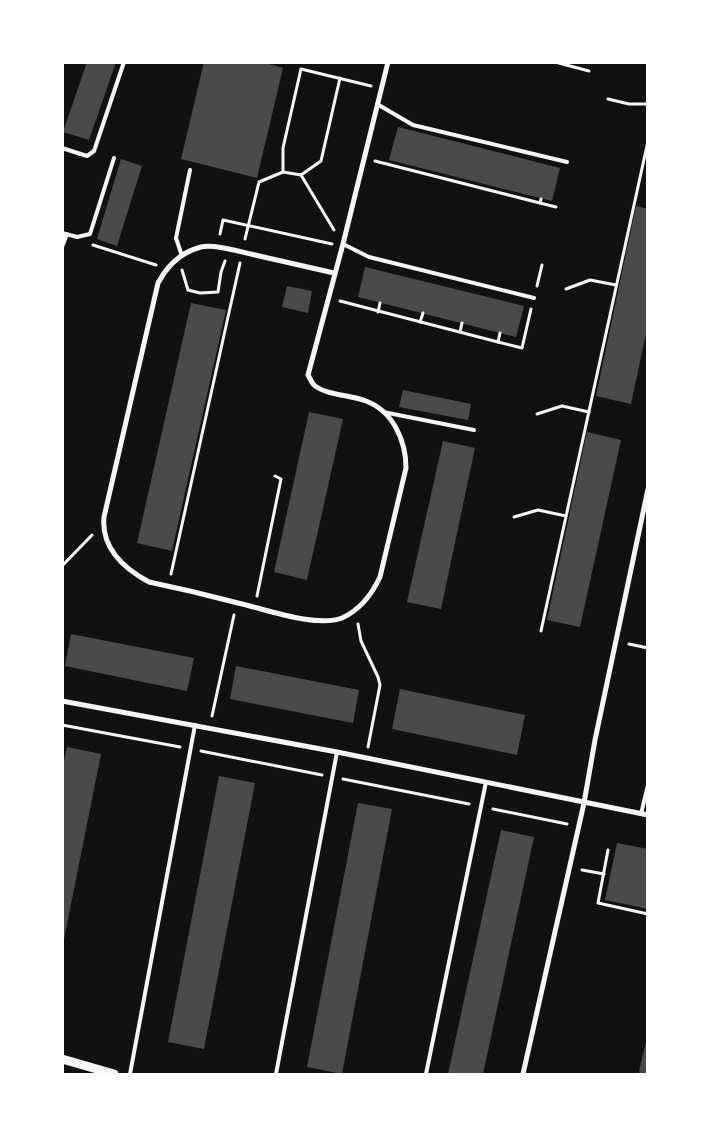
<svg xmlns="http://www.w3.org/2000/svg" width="710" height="1137" font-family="Overpass,sans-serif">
<rect width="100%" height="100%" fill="#111"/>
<g fill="#4a4a4a">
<polygon points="87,62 116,62 89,140 63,132"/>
<polygon points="204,62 262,62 283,68 257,178 181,159"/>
<polygon points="398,127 560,168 552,201 389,160"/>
<polygon points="121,159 142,166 117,246 97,239"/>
<polygon points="636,206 648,209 648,324 631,404 596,396"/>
<polygon points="365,267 524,306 516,337 358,297"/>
<polygon points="287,286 312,291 308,313 282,307"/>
<polygon points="191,303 226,310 172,551 137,543"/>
<polygon points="403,390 471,404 468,420 399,407"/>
<polygon points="309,412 343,419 307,580 274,572"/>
<polygon points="587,432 621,440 580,627 547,620"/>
<polygon points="443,441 475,448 441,609 407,602"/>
<polygon points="71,634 194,658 187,691 65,666"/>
<polygon points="236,666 359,690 353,723 230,699"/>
<polygon points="400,689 525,715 517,755 392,729"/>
<polygon points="67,747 101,754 63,944 62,770"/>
<polygon points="219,776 255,783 204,1049 168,1042"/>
<polygon points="358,803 392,809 342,1074 307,1067"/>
<polygon points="501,830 534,837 483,1074 448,1074"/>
<polygon points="617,843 648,849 648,909 605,900"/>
<polygon points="647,1038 648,1074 639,1074 640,1067"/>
</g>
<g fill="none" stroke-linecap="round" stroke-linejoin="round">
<g stroke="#f5f5f5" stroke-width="3">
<polyline points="555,62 589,71"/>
<polyline points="608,99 629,104 648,104"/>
<polyline points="375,161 540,203 541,199"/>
<polyline points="283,172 301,175 334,230"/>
<polyline points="301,175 321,161 340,78"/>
<polyline points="540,203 556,207"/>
<polyline points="220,234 223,220 332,244"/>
<polyline points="245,239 259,182 283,172 283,148 301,69 371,86"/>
<polyline points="93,245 156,265"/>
<polyline points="182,270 188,290 200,293 218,292 221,272 225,261"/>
<polyline points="537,286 542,265"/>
<polyline points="566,289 590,280 616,285"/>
<polyline points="340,301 498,342 500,333"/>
<polyline points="378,312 380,303"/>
<polyline points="420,322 423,313"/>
<polyline points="460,332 462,323"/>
<polyline points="498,342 522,348 531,309"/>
<polyline points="537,414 562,406 589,412"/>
<polyline points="514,517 538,510 566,516"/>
<polyline points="62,566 92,535"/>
<polyline points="171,574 240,263"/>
<polyline points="257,596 281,479 275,476"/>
<polyline points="358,624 361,641 378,677 380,685 368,747"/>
<polyline points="541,631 648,141"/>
<polyline points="629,644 648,648"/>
<polyline points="212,716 234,615"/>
<polyline points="62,725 180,747"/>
<polyline points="201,751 322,775"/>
<polyline points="343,779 469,804"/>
<polyline points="493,809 567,824"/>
<polyline points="608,850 598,903 648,914"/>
<polyline points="582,870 604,874"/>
</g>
<g stroke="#f5f5f5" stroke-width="4">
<polyline points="377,104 413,125 567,162"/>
<polyline points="62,148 87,156 94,151 124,62"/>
<polyline points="62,233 77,237 90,234 114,158"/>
<polyline points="343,244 369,257 534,298"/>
<polyline points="62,247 67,234"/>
<polyline points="182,256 176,238 190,170"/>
<polyline points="383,412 474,430"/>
<polyline points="641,814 648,785"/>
<polyline points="130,1074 195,725"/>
<polyline points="276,1074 337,752"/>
<polyline points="426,1074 486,782"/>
</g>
<g stroke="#f5f5f5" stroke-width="5">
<path d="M 334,273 C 308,267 281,261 255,255 C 240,252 216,244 201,247 C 181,252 167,266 158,283 L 104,517 C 101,548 123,568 149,582 C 178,588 208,595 238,603 C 265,609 316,628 342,618 C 360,610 372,594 380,577 L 406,468 C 406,441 393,411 366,401 C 352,395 325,395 314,385 C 311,382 310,378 308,375 L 343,244 L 388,62"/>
<polyline points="62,701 337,752 648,815"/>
<polyline points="523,1074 584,803 595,740 648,489"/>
</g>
<polyline stroke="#f5f5f5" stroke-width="9" points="62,1059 114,1074"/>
</g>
<rect width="710" height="1137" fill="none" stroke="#ffffff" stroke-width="128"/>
</svg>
